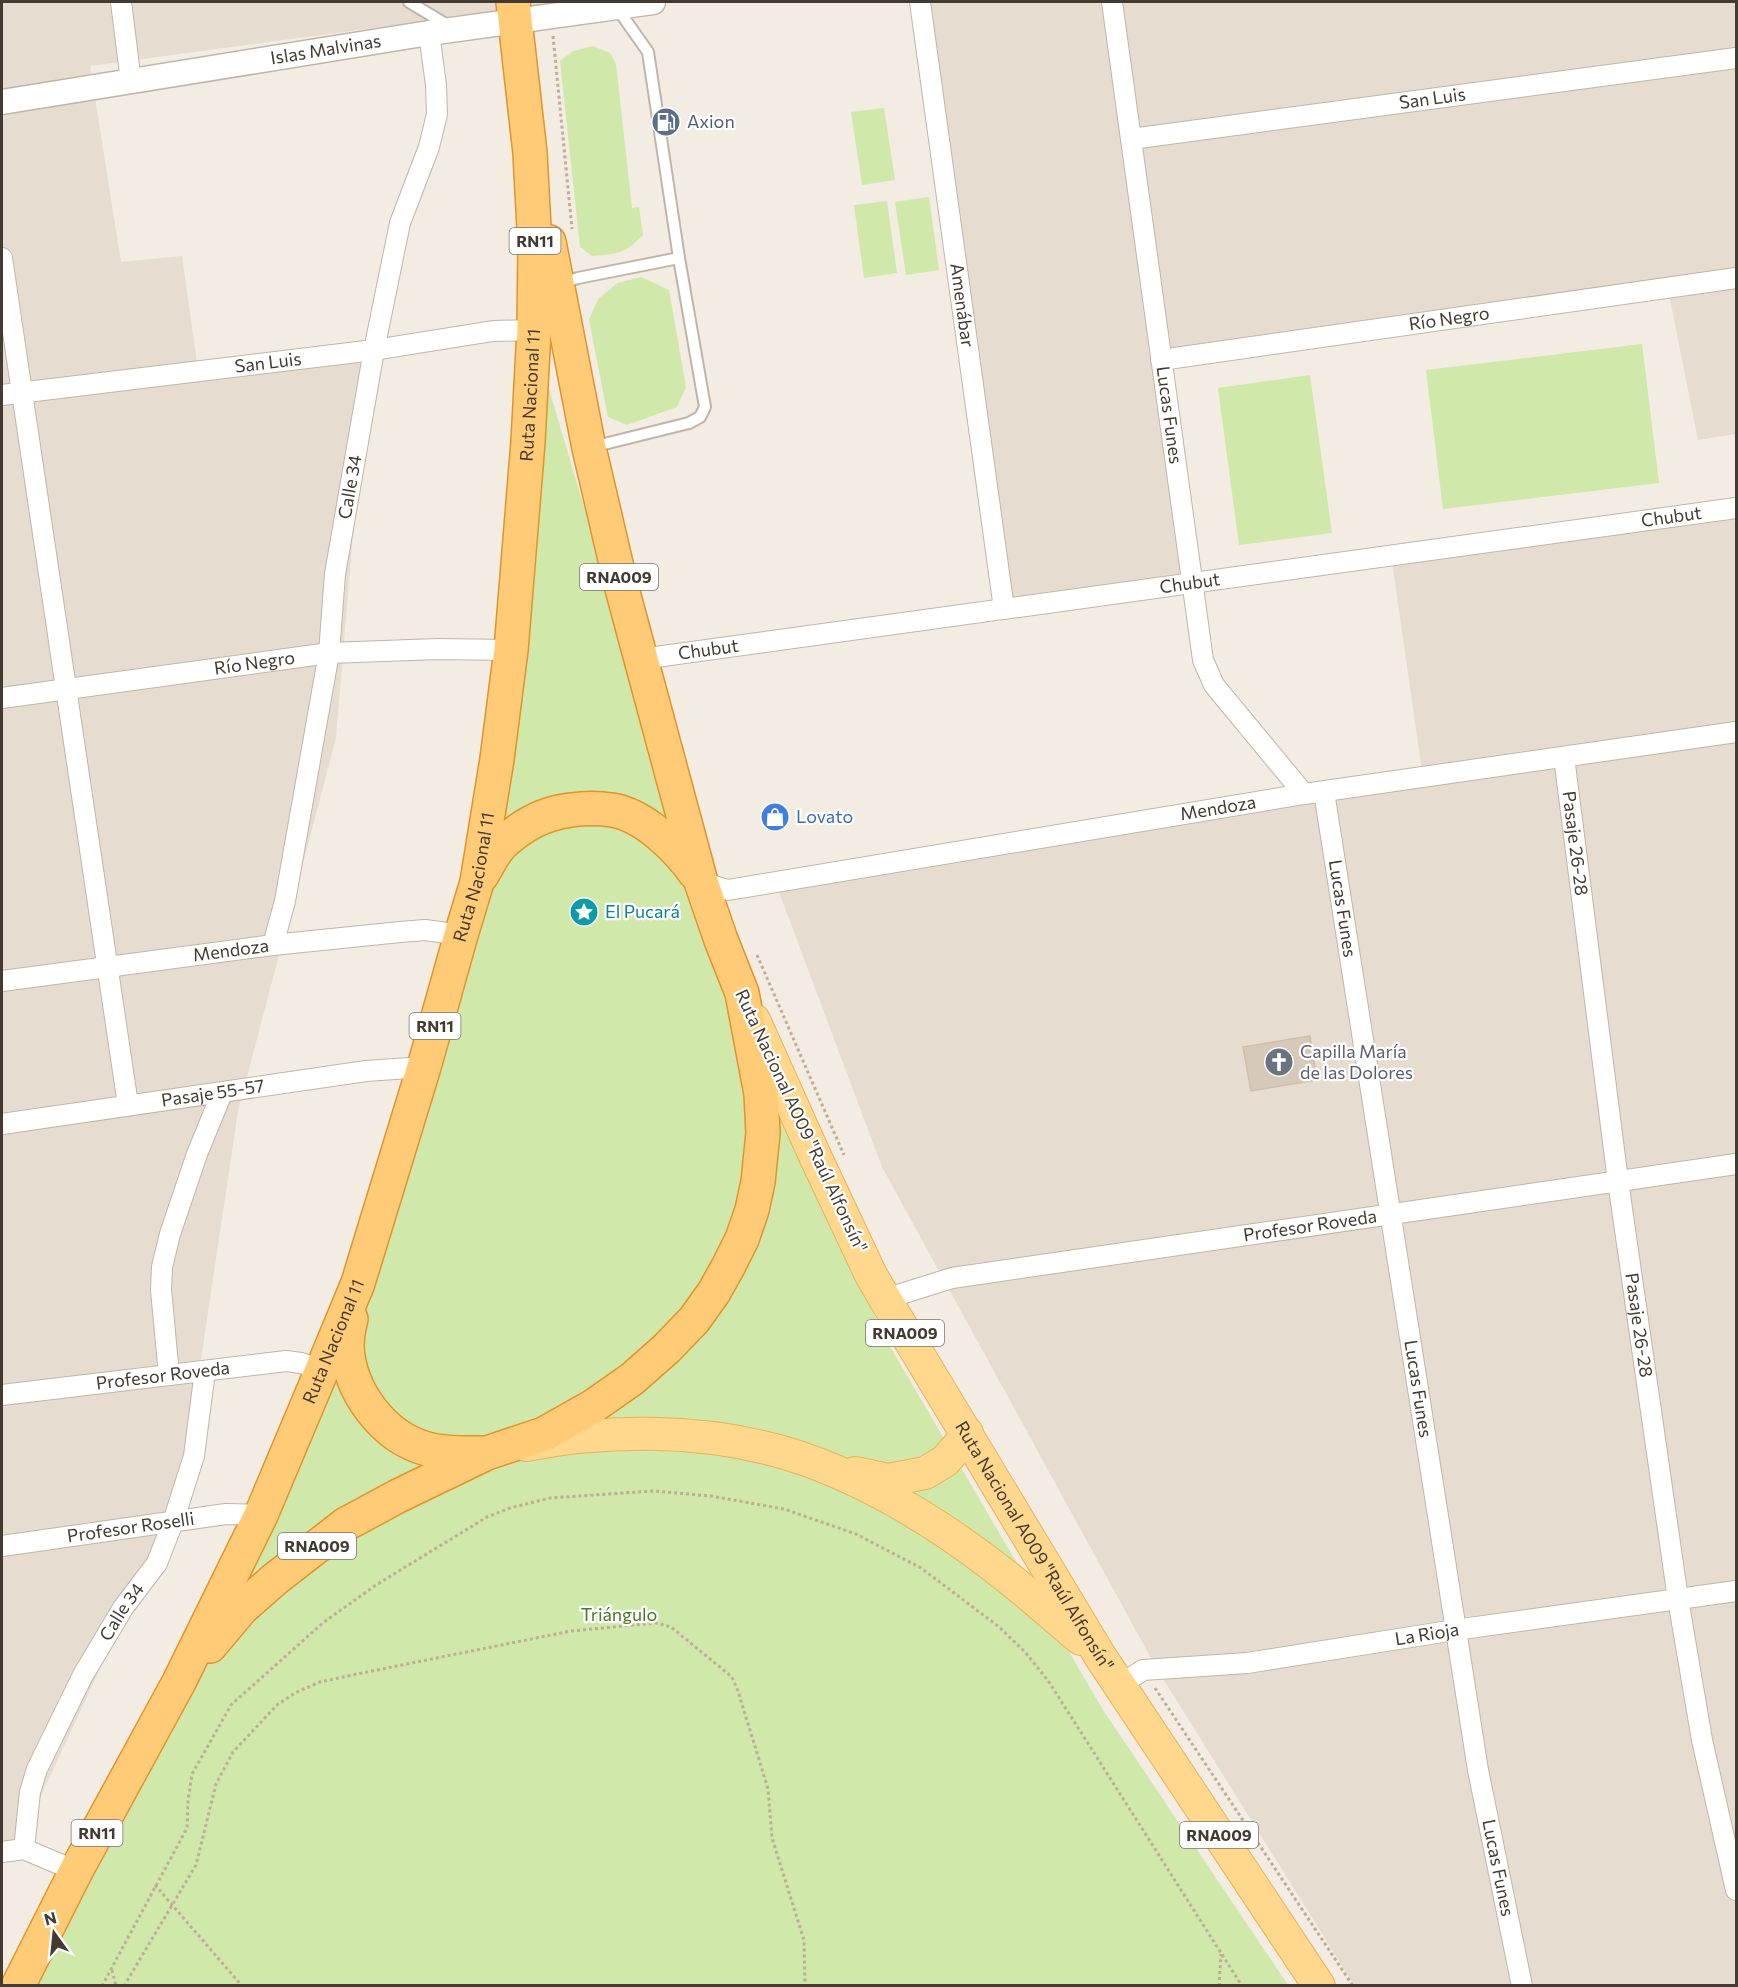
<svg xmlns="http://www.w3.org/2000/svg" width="1738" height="1987" font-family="Commissioner,sans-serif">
<rect width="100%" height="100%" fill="#f2ece2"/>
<g fill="#e6ddd0">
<polygon points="2,2 566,2 90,66 121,262 182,256 197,363 369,342 336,738 238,1111 181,1494 14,1854 2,1856"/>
<polygon points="926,2 1736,2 1736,434 1698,440 1667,284 1165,358 1195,572 1012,598"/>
<polygon points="1736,510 1736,1985 1354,1985 1157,1669 882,1167 779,892 1321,798 1424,785 1391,555"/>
</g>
<g fill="#d0e8a9">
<path d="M 593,46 L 610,53 L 616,64 L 632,208 L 639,207 L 643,235 C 625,254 617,254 592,256 L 580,247 L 560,61 L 573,51 Z"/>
<polygon points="884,108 895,180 862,185 851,112"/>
<polygon points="929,197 939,270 906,275 895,202"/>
<polygon points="887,201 897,273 864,278 854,205"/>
<polygon points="641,277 669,290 686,387 677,407 627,425 608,417 589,320 598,299 618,283"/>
<polygon points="1642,344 1659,483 1443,509 1426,370"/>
<polygon points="1310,375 1332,533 1239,545 1218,388"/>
<polygon points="547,382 726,987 885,1338 1103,1710 1288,1985 18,1986 261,1515 461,935"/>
</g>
<polygon fill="#d6c9ba" stroke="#cebeaa" stroke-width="1.5" points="1310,1036 1317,1080 1251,1091 1243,1047"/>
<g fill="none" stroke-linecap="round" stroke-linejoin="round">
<g stroke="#c0b6a7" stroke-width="14">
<g id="service">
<polyline points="409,2 449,26"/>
<polyline points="562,283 578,278 679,258"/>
<polyline points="592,447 689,423 700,417 705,407 679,258 648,52 617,8"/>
</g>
</g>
<g stroke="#c0b6a7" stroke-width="22">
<g id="minor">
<polyline points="121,2 131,82"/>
<path id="s1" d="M 920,2 L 1004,609"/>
<path id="s2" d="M 1112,2 L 1203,660 L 1214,685 L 1304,794"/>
<path id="s3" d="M 1131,139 L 1736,58"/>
<polyline points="2,258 128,1105"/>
<path id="s4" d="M 1161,360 L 1736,278"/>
<path id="s5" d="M 2,395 L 374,350 L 493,331 L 534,330"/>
<path id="s6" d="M 641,659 L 1736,508"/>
<path id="s7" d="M 2,698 L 329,653 L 438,649 L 511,650"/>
<path id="s8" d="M 1564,757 L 1618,1181 L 1678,1599 L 1702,1740 L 1736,1890"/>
<path id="s9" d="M 1324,792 L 1478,1770 L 1522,1986"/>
<path id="s10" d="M 701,882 L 728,890 L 1304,794 L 1736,732"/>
<path id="s11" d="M 273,945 L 285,901 L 329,653 L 335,574 L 374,350 L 400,223 L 429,147 L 437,114 L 436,85 L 429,33"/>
<path id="s12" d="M 2,981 L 273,945 L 400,932 L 425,930 L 461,935"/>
<path id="s13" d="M 2,1124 L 366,1071 L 424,1067"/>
<path id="s14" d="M 885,1299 L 952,1278 L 1736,1164"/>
<polyline points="169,1375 161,1290 162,1267 170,1234 197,1154 222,1093"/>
<path id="s15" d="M 2,1395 L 286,1361 L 301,1363 L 322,1370"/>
<path id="s16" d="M 2,1546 L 226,1514 L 261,1515"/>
<path id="s17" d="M 1120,1685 L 1143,1670 L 1247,1663 L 1455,1630 L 1736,1591"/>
<path id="s18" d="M 24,1849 L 30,1792 L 37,1769 L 83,1675 L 123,1608 L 157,1563 L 173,1522 L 194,1456 L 205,1371"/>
<polyline points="2,1852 24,1849 76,1871"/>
</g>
</g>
<g stroke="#c0b6a7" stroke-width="27">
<g id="tertiary">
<path id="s19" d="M 2,102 L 429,33 L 653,2"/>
</g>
</g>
<g stroke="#e7b35b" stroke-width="34">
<g id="primary">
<path id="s20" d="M 754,1020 L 815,1156 L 871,1275 L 885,1299 L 1100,1656 L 1319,1986"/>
<path d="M 526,1445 C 607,1429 698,1429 778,1451 C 855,1472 934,1520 997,1569 C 1026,1591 1053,1616 1081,1639"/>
<polyline points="855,1473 888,1480 925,1473 945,1461 960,1444 967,1433"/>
</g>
</g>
<g stroke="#e1932c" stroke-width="36">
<g id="trunk">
<path d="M 482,875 C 488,865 494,852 502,844 C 522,825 544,813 571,810 C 585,808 599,808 612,810 C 644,815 677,848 695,873"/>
<path d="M 351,1319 C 349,1327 347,1337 347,1346 C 349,1391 383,1437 427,1449 C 445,1454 464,1453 482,1453"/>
<polyline points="210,1646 242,1608 275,1579 346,1524 398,1496 487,1453 544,1434 592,1407 632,1379 666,1349 694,1320 714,1292 728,1267 742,1239 752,1210 758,1182 763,1133 761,1094 742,993 721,940 701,882 621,585 589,448 549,242"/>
<path id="s21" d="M 18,1986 L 76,1871 L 179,1682 L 261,1515 L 322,1370 L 358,1283 L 424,1067 L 461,935 L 477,882 L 497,759 L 511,650 L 528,442 L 534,330 L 535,247 L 530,153 L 513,2"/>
</g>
</g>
<g stroke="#bfae95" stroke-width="3" stroke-dasharray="3 3" stroke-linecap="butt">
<polyline points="553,36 572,229"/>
<polyline points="757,955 844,1155"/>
<polyline points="1155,1688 1353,1986"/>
<polyline points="155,1885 242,1986"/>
<polyline points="112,1970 116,1986"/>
<polyline points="102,1986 187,1828 188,1801 192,1774 231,1705 324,1622 376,1585 487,1517 510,1508 550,1498 653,1491 711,1496 784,1509 856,1534 921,1568 998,1626 1026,1653 1049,1682 1242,1986"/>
<polyline points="124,1986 196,1865 216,1784 233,1752 278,1704 297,1692 320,1682 357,1674 571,1631 656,1623 671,1627 732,1677 738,1691 768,1789 772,1838 804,1940 805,1986"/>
<polyline points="1219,1986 1221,1954"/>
</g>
<use href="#service" stroke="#fff" stroke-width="10"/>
<use href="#minor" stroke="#fff" stroke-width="20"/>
<use href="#tertiary" stroke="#fff" stroke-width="24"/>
<use href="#primary" stroke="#ffd78d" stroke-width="32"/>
<use href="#trunk" stroke="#ffcb76" stroke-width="33"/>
</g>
<defs>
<g id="fuel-disc" transform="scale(1.5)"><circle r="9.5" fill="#5c6f8a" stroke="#fff"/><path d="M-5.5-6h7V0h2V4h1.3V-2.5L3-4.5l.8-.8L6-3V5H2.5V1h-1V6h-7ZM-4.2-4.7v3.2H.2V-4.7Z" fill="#fff"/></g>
<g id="shop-disc" transform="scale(1.5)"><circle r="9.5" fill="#3f7fe0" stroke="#fff"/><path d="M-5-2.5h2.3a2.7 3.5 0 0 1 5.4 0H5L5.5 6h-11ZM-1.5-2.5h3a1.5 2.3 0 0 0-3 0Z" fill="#fff"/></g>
<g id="sight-disc" transform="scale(1.5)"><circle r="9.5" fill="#0f9aa8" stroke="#fff"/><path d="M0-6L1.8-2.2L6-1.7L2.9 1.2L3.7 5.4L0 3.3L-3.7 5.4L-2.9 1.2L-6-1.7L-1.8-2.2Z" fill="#fff"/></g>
<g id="church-disc" transform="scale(1.5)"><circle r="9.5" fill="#6b7280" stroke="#fff"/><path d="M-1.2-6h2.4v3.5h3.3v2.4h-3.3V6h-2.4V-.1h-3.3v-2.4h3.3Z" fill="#fff"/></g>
</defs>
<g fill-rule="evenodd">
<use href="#fuel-disc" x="666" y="122"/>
<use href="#shop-disc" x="775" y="817"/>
<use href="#sight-disc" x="584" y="912"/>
<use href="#church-disc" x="1279" y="1062"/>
</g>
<g text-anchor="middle" stroke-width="4.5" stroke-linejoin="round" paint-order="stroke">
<g fill="#fff" stroke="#7b7670" stroke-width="1.5">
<rect x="509.5" y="228" width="51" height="26" rx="4.5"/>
<rect x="580" y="564" width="78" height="26" rx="4.5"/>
<rect x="409.5" y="1013" width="51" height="26" rx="4.5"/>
<rect x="866" y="1320" width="78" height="26" rx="4.5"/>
<rect x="278" y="1533" width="78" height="26" rx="4.5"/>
<rect x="71.5" y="1820" width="51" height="26" rx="4.5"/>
<rect x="1180" y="1822" width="78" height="26" rx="4.5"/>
</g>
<g font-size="16" font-weight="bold" fill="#433b32">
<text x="535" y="247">RN11</text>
<text x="619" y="583">RNA009</text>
<text x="435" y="1032">RN11</text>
<text x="905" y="1339">RNA009</text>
<text x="317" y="1552">RNA009</text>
<text x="97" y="1839">RN11</text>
<text x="1219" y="1841">RNA009</text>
</g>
<g font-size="18" fill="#433b32" stroke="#fff">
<text dy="6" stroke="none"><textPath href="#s19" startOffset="328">Islas Malvinas</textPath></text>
<text dy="6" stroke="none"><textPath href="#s3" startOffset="304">San Luis</textPath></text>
<text dy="6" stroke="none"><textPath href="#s1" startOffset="306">Amenábar</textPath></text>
<text dy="6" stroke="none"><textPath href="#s4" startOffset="291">Río Negro</textPath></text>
<text dy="6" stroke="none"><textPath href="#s5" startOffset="268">San Luis</textPath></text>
<text dy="6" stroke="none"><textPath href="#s21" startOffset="1690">Ruta Nacional 11</textPath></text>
<text dy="6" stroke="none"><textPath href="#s2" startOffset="417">Lucas Funes</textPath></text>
<text dy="6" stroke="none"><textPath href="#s11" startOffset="465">Calle 34</textPath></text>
<text dy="6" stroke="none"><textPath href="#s6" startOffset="1040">Chubut</textPath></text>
<text dy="6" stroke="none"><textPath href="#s6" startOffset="554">Chubut</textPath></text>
<text dy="6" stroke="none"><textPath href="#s6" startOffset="68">Chubut</textPath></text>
<text dy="6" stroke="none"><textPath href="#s7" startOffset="255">Río Negro</textPath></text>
<text dy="6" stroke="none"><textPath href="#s10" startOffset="525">Mendoza</textPath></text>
<text dy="6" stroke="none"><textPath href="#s8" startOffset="87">Pasaje 26-28</textPath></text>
<text dy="6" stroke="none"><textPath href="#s21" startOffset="1204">Ruta Nacional 11</textPath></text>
<text dy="6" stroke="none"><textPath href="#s9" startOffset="118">Lucas Funes</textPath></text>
<text dy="6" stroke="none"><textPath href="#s12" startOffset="231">Mendoza</textPath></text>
<text dy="6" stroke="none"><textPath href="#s13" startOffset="213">Pasaje 55-57</textPath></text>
<text transform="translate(801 1121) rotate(65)" y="6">Ruta Nacional A009 "Raúl Alfonsín"</text>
<text dy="6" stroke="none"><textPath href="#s14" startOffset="432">Profesor Roveda</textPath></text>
<text dy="6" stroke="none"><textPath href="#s8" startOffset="573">Pasaje 26-28</textPath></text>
<text dy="6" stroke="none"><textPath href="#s21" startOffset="718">Ruta Nacional 11</textPath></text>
<text dy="6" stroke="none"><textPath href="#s15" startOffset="162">Profesor Roveda</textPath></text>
<text dy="6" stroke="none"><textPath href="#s9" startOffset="604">Lucas Funes</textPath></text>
<text dy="6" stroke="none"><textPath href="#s16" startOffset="130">Profesor Roselli</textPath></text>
<text dy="6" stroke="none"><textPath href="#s20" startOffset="597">Ruta Nacional A009 "Raúl Alfonsín"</textPath></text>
<text dy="6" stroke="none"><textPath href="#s18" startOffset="260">Calle 34</textPath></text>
<text dy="6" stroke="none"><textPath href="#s17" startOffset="314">La Rioja</textPath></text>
<text dy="6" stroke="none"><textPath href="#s9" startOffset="1090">Lucas Funes</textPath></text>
</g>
<g font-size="18" fill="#4e5e75" stroke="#fff" text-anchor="start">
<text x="687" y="128">Axion</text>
</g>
<g font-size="18" fill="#366cbe" stroke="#fff" text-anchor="start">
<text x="796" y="823">Lovato</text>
</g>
<g font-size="18" fill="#0d838f" stroke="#fff" text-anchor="start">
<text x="605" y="918">El Pucará</text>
</g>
<g font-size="18" fill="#5b616d" stroke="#fff" text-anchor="start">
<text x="1300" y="1058">Capilla María<tspan x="1300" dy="21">de las Dolores</tspan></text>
</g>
<g font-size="18" fill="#497625" stroke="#fff">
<text x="619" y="1621">Triángulo</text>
</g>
</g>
<rect width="1738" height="1987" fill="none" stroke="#433b32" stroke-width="6"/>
<g transform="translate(54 1933) rotate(345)" stroke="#ffffff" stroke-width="4.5" paint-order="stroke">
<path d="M0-4.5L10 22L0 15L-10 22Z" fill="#433b32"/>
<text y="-9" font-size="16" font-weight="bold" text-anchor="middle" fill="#433b32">N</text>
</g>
</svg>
